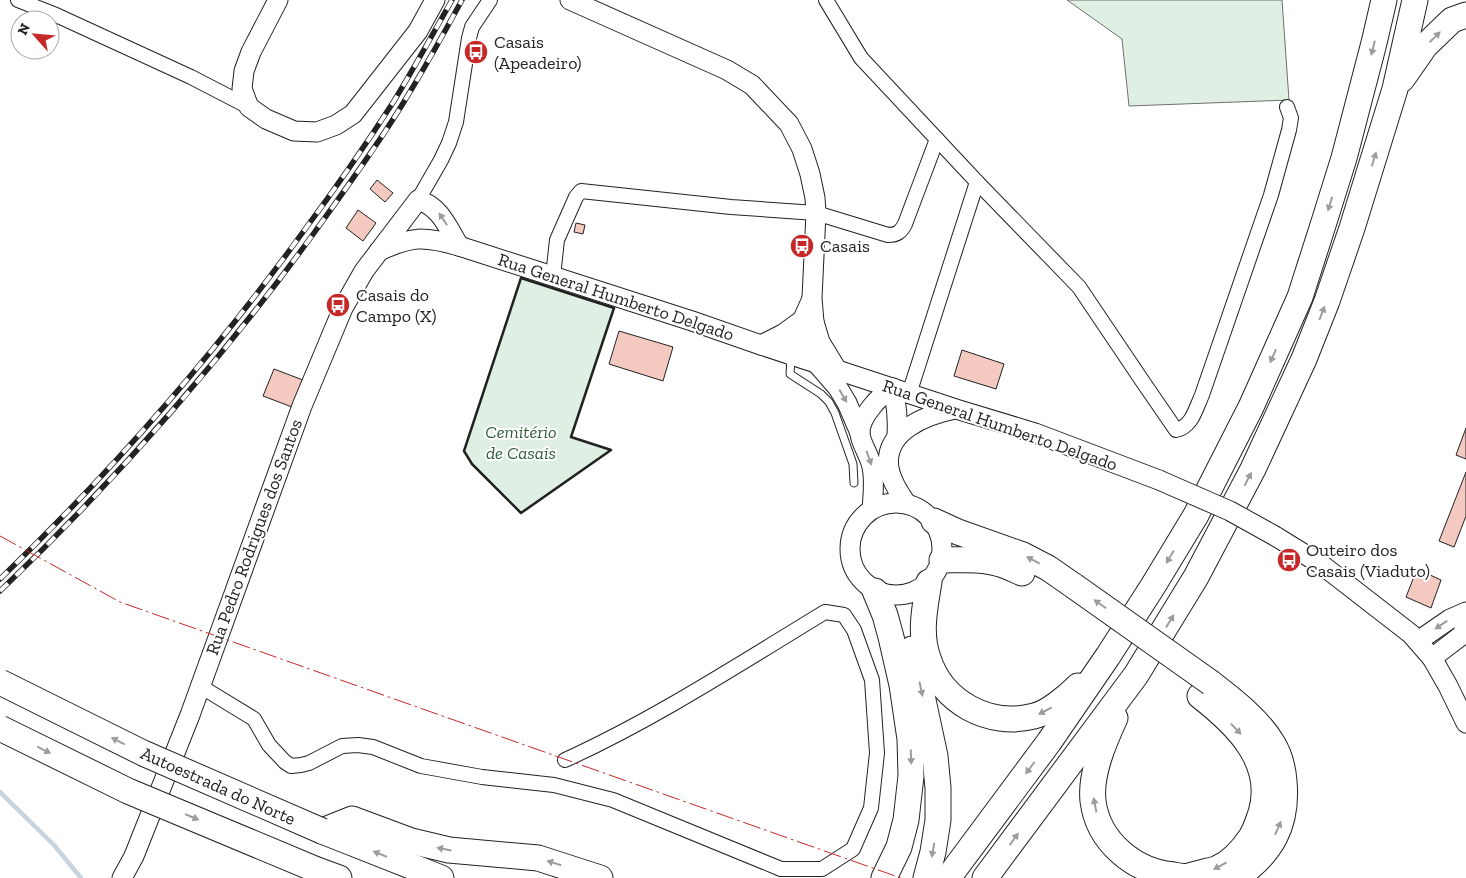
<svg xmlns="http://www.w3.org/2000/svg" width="1466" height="878" font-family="'Zilla Slab',serif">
<rect width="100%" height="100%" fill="#fff"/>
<g fill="#e0efe3" stroke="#6f6f6f">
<polygon points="1067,0 1282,0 1289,100 1129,106 1122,39"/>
<polygon points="521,278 614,308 571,437 611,450 521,513 472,464 464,451"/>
</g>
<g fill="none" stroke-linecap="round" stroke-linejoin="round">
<polyline stroke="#c7d3dd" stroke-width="4.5" points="0,792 54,845 81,878"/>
</g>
<g fill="#f3c9c0" stroke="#222">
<polygon points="377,180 393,193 385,202 370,189"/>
<polygon points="358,210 376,223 363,241 346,228"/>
<polygon points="576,223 585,225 583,234 574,232"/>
<polygon points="619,331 673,347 663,381 609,364"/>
<polygon points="962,350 1004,364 996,389 954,376"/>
<polygon points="274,369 303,380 292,407 263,396"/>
<polygon points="1466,428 1466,459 1456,455"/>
<polygon points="1466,472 1466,516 1454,547 1439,541"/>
<polygon points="1417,569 1441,580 1431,608 1406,597"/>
</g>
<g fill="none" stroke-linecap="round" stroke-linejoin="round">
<g stroke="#222" stroke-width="9">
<polyline id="lane" points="791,358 790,374 821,394 829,402 835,413 853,464 854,483"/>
</g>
<g stroke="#222" stroke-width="16">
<g id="street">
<polyline points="18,0 56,15 191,77 249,107"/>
<path d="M 826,0 L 861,58 L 977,182 L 1079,287 L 1143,382 L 1176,430 C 1192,427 1196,408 1202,395 L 1271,195 L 1289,130 L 1291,118 L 1287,107"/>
<polyline points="418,200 441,160 449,143 456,122 469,38 472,27 490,0"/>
<path d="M 553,276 L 557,240 L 576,197 L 581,191 L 731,207 L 816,213 L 888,235 C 897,235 901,232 905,224 L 937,139"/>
<polyline points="909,394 977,182"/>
<path d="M 200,686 L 254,719 L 269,745 L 285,762 L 291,766 L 301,765 L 309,763 L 342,746 L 358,745 L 373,747 L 421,766 L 482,777 L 554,785 L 613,800 L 781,869 L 822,869 L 853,849 L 871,808 L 877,753 L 872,680 L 854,630 L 844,615 L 825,612 C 741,663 655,719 565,760"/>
</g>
</g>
<g stroke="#222" stroke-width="21">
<g id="secondary">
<polyline points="278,0 251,52 244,71 242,89 249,107 266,119 294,131 317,132 336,125 353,114 418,31 435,0"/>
<polyline points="570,0 727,70 752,85 789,124 802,149 810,174 815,198 816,213 812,298 814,322 811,341 804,359"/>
<path d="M 379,251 C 412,236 424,236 459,246 L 692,321 L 761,345 L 956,409 L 1035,433 L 1159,480"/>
<polyline points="814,322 820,342 837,370"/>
<polyline points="761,345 783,334 801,321"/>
<polyline points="791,355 798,330 811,301"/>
<polyline points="818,365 838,388 847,403 860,433"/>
<path d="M 893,388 C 897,406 898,420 897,437"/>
<circle cx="896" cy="549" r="46"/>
<path d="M 906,503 C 899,493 891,481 889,468 C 883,431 926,415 955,409"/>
<path d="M 872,509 C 873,495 875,481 872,467 C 870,456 861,444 860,434 C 859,417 880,395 893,388"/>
<polyline points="1275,536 1322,565 1411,634 1432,658 1448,686 1466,723"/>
<polyline points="1418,641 1450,619 1466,612"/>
<polyline points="1432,658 1462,635 1466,625"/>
<path d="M 122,878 L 134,856 L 190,715 L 302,406 L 343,308 L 364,271 L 418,200 C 440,206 448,228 459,246"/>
</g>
</g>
<g stroke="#222" stroke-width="27">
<g id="highway">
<polyline points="1402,79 1425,46 1452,20 1466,15"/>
<polyline points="934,521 958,532 1023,555 1048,568 1074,586"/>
<path d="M 942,560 C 961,560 981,558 1000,564 C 1007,566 1015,570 1022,573"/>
<path d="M 929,582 C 925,607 919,633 928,658 C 942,702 989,728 1034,716 C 1048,713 1067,697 1078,686"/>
<polyline points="875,591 885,615 891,637 902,685 910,739 911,776 906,820 899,847 884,878"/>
<polyline points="912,649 935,756 938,788 938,820 933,852 926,878"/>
<path d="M 1211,683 C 1233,700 1259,720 1273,744 C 1279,754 1283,769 1284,781 C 1288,825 1272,853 1236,878"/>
<path d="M 1115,718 C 1104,742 1090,774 1093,801 C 1098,842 1135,872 1174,875 C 1178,876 1184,877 1189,876 C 1194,875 1199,873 1204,872 C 1208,871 1214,870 1218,868 C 1232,862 1243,849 1251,837 C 1256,829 1258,821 1261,813 C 1276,762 1236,724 1200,696"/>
<polyline points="322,831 352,819 411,841 449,850 538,858 600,878"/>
<polyline points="322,831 441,878"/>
<polyline points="317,870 339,878"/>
<polyline points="948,878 1049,742 1108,656 1153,586 1196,515 1251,407 1300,297 1324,222 1344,158 1374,43 1384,0"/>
<polyline points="985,878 1136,675 1196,577 1253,469 1304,359 1327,301 1352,228 1395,89 1415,0"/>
</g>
</g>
<use href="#lane" stroke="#fff" stroke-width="7"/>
<use href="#street" stroke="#fff" stroke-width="14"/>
<use href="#secondary" stroke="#fff" stroke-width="19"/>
<use href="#highway" stroke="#fff" stroke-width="25"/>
<g stroke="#222" stroke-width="5.5">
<g id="rail">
<path d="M 0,579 C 111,472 213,356 303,232 C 335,189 365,146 394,101 C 414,68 433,34 452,0"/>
<path d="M 0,591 C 115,481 220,362 314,233 C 344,191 375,149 402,105 C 423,71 443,35 462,0"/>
</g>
</g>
<use href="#rail" stroke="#fff" stroke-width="4" stroke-dasharray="11" stroke-linecap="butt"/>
<g stroke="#222" stroke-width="21" stroke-linecap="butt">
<polyline id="secondary-bridge" points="1159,480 1230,511 1275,536"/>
</g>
<g stroke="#222" stroke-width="27" stroke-linecap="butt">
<g id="highway-bridge">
<polyline points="1074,586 1211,683"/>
<polyline points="0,682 143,753 322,831"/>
<polyline points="0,728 128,791 317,870"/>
</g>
</g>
<use href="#secondary-bridge" stroke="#fff" stroke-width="19"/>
<use href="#highway-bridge" stroke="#fff" stroke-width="25"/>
<polygon stroke="#222" stroke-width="2.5" points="521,278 614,308 571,437 611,450 521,513 472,464 464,451"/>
<polyline stroke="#c62828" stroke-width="1" stroke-dasharray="18 4 2.5 4" stroke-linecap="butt" points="0,536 120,602 901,878"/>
</g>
<defs><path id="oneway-solid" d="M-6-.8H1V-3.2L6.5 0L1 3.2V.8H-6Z" transform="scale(1.25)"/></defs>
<g fill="#9c9c9c">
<use href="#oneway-solid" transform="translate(1435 37) rotate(-44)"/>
<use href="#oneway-solid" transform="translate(1373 48) rotate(104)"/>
<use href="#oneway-solid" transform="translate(1374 159) rotate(-73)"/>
<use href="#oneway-solid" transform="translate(1330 204) rotate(107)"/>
<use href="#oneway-solid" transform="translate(443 219) rotate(-123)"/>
<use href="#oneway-solid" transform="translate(1322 313) rotate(-69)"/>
<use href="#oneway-solid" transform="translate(1273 356) rotate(114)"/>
<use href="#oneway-solid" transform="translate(843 396) rotate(60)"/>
<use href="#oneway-solid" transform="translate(869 458) rotate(70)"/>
<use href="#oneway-solid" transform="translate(1248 479) rotate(-63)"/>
<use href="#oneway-solid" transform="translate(1170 557) rotate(121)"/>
<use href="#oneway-solid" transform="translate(1033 560) rotate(-152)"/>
<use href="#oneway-solid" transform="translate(1100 604) rotate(-145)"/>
<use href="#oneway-solid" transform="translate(1170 621) rotate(-58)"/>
<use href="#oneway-solid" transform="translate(1441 625) rotate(146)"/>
<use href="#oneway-solid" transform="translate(921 689) rotate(78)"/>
<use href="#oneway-solid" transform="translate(1045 711) rotate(152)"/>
<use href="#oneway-solid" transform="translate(1236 729) rotate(46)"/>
<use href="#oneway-solid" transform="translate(118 741) rotate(-153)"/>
<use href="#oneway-solid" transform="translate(44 750) rotate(26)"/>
<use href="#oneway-solid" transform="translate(911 757) rotate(88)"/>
<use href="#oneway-solid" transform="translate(1030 768) rotate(127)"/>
<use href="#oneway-solid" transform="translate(1095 805) rotate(-101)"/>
<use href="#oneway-solid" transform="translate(192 817) rotate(23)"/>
<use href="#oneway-solid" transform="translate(1278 828) rotate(-66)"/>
<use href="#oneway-solid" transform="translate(1014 839) rotate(-54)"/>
<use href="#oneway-solid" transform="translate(444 849) rotate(-169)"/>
<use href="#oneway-solid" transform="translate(933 850) rotate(100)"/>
<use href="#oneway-solid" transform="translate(380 854) rotate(-158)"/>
<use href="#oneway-solid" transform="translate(554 863) rotate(-162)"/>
<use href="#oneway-solid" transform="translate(1220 866) rotate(152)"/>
</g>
<defs>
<g id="bus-disc" transform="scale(1.25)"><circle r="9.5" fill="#c62828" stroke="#fff"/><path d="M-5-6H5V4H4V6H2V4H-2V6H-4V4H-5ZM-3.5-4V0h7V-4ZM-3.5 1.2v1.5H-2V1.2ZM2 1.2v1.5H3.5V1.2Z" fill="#fff"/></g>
</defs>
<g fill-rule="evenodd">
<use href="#bus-disc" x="476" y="52"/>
<use href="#bus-disc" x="802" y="246"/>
<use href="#bus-disc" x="338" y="305"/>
<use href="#bus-disc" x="1289" y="560"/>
</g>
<g text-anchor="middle" stroke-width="4" stroke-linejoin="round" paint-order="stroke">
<g font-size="18" fill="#222" stroke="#fff" text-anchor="start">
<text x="494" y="48">Casais<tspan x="494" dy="21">(Apeadeiro)</tspan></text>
<text x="820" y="252">Casais</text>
<text x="356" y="301">Casais do<tspan x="356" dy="21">Campo (X)</tspan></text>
<text x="1306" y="556">Outeiro dos<tspan x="1306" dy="21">Casais (Viaduto)</tspan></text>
</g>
<g font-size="18" fill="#222" stroke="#fff">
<text transform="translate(616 297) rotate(18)" y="6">Rua General Humberto Delgado</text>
<text transform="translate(1000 425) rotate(19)" y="6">Rua General Humberto Delgado</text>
<text transform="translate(254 537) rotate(-70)" y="6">Rua Pedro Rodrigues dos Santos</text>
<text transform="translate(218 786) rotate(24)" y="6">Autoestrada do Norte</text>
</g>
<g font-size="18" font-style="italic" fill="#2f5e38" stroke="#fff">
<text x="521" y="438">Cemitério<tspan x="521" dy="21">de Casais</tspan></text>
</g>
</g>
<g transform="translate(35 35) rotate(297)"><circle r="24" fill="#ffffff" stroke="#a7a7a7"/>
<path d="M0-4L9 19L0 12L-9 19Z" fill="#c62828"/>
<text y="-8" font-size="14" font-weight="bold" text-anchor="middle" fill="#222222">N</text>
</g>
</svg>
